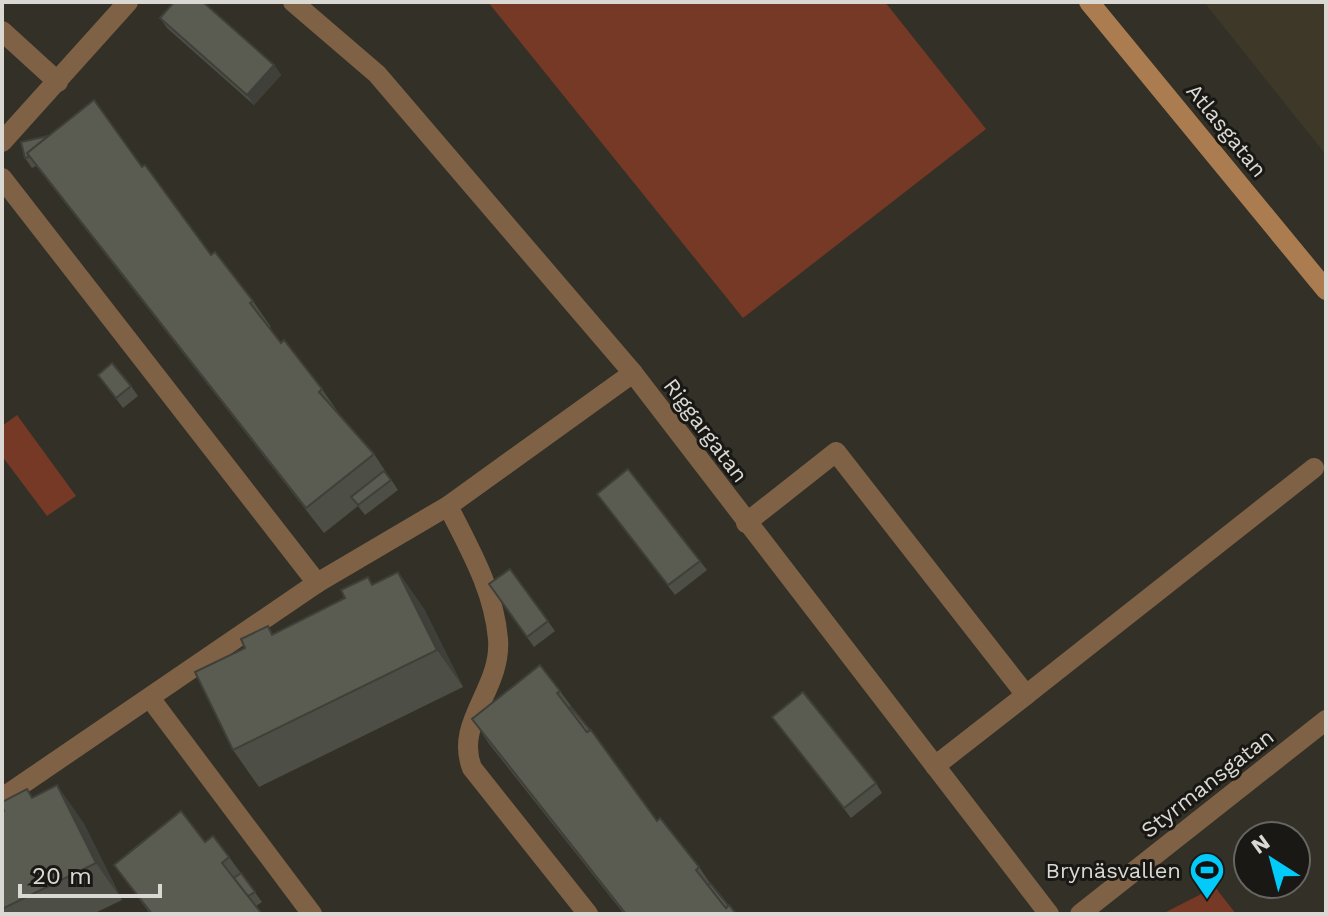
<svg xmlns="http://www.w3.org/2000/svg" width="1328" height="916" font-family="'Work Sans',sans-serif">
<rect width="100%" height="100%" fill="#333027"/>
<polygon fill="#3e3829" points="1204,2 1326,2 1326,155"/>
<g fill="#753926">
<polygon points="488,2 885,2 986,129 743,318"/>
<polygon points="17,415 76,496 47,516 2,456 2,426"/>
<polygon points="1215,887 1236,914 1162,914"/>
</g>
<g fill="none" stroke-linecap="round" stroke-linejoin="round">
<g stroke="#7f6246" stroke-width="20">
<polyline points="2,31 58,82"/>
<polyline points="2,142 128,2"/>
<polyline points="2,178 317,583"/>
<path d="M 448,506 C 469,548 494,590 498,639 C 502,689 454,722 472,768 L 588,914"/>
<polyline points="746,523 836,452 1026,695 935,766"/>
<polyline points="1026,695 1314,468"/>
<polyline points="150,698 312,914"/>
<polyline points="2,798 317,583 448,506 633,373"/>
</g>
<g stroke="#7f6246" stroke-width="20">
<polyline points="293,2 377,74 633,373 1049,914"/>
<polyline points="1080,914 1326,720"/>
</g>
<polyline stroke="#aa7c4f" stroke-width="20" points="1089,2 1326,290"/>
</g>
<g fill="#4d4f47">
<polygon points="160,18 274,65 281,75 254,105 167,28"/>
<polygon points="21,142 142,167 211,255 253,301 271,327 269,328 322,389 340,415 374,454 398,490 365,515 358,506 324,533 36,166 32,168 25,158"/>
<polygon points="98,375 131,386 138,396 123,408"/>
<polygon points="597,494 700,561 707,570 675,595"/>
<polygon points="510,569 555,631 534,647 489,584"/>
<polygon points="398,572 424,609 463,687 259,787 233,750 245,648 268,626 273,634"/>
<polygon points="560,691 657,821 699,867 710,883 736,914 624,914 490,745 472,719"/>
<polygon points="772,717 876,783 882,793 851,818"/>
<polygon points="33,797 83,822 122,900 93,914 2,914 2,812"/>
<polygon points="205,842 229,857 262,902 256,906 262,914 150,914 114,865"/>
</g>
<g fill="#3f4039">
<polygon points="274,65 281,75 254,105 247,95"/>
<polygon points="398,572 424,609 463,687 437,650"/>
<polygon points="57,785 83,822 122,900 96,863"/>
</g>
<g fill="#5a5c52" stroke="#3f4039" stroke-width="2">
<polygon points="174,2 203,2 274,65 247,95 160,18"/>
<polygon points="94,100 142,167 145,165 211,255 215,252 253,301 250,303 281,343 284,340 322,389 319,392 374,454 306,508 27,153"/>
<polygon points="48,136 27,153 29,157 25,158 21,142"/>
<polygon points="112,363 131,386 116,398 98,375"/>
<polygon points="628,469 700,561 668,585 597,494"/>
<polygon points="384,471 391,480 358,505 351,497"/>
<polygon points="510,569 548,621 527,637 489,584"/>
<polygon points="398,572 437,650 233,750 195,672 245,648 241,639 268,626 272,635 345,598 341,590 368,577 372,585"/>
<polygon points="540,665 560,691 557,693 587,732 591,730 657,821 660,818 699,867 696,870 726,908 729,905 736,914 626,914 472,719"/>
<polygon points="803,692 876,783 844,808 772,717"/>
<polygon points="571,707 590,730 587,732 569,708"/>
<polygon points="57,785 96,863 2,909 2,812 4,811 2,807 2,802 27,789 32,798"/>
<polygon points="181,811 205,842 213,836 229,857 222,863 262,914 152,914 114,865"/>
<polygon points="241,873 255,892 248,896 234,878"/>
<polygon points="710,883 728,905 726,908 708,885"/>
</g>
<defs>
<g id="stadium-pin" transform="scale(1.8)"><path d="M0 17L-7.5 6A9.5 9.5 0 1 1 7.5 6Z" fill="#02cbf9" stroke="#191814"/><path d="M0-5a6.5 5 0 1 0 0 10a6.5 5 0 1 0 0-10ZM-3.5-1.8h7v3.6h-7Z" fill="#111"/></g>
</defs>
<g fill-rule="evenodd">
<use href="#stadium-pin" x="1207" y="870"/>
</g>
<g text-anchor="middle" stroke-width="6" stroke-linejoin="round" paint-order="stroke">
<g font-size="22" fill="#dad8d2" stroke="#191814">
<text transform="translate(1227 130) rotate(51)" y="8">Atlasgatan</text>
<text transform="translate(706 430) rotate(53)" y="8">Riggargatan</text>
<text transform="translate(1207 783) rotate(-38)" y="8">Styrmansgatan</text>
</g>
<g font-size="22" fill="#dad8d2" stroke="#191814" text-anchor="end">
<text x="1181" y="878">Brynäsvallen</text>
</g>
</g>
<rect width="1328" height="916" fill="none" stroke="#dad8d2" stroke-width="8"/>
<g transform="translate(1272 860) rotate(324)"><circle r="38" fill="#191814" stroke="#666560" stroke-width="2"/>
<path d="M0-6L14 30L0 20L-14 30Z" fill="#02cbf9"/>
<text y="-12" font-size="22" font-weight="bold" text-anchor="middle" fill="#dad8d2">N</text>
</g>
<path d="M20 884v12h140v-12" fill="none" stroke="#dad8d2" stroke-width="4"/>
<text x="32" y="884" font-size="24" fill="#dad8d2" stroke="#191814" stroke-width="6" paint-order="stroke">20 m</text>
</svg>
